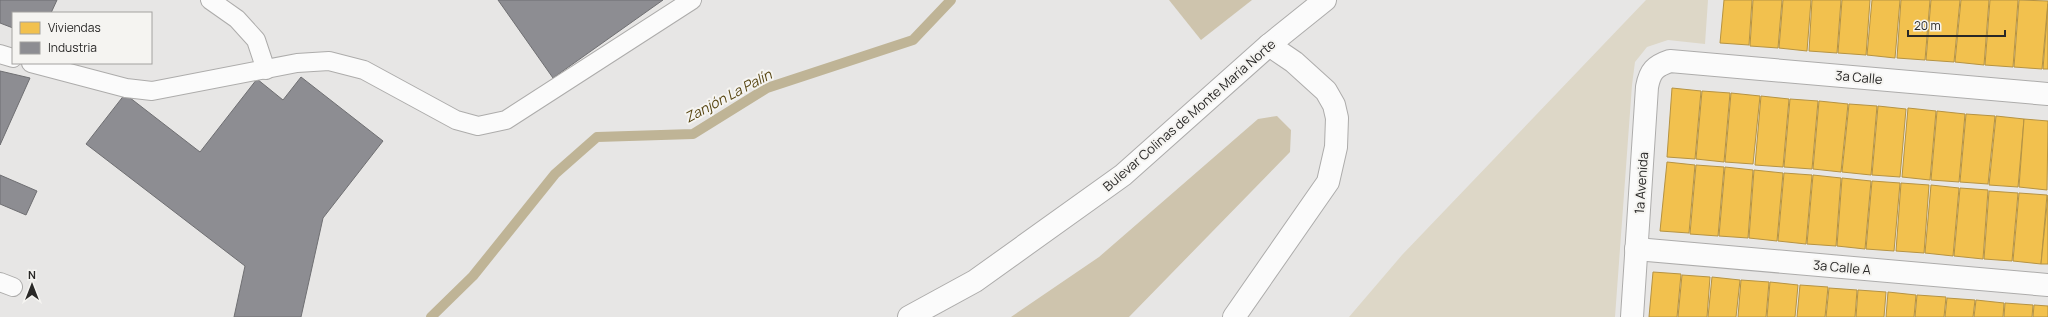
<svg xmlns="http://www.w3.org/2000/svg" width="2048" height="317" font-family="Manrope,sans-serif">
<rect width="100%" height="100%" fill="#e7e6e5"/>
<polygon fill="#ddd7c7" points="1646,0 1708,0 1705,44 1668,40 1647,47 1635,62 1632,85 1615,317 1349,317 1402,255"/>
<g fill="#cec4ad">
<polygon points="1169,0 1252,0 1201,40"/>
<polygon points="1277,116 1291,130 1290,152 1129,317 1011,317 1099,257 1258,119"/>
</g>
<g fill="#f2c14e" stroke="#b69342">
<polygon points="1724,0 1752,0 1749,45 1720,43"/>
<polygon points="1753,0 1782,0 1778,48 1750,46"/>
<polygon points="1783,0 1811,0 1807,51 1779,48"/>
<polygon points="1812,0 1841,0 1837,53 1809,51"/>
<polygon points="1842,0 1870,0 1866,55 1838,53"/>
<polygon points="1872,0 1900,0 1895,58 1867,55"/>
<polygon points="1901,0 1930,0 1925,60 1897,58"/>
<polygon points="1931,0 1960,0 1954,62 1926,60"/>
<polygon points="1961,0 1989,0 1984,65 1955,62"/>
<polygon points="1990,0 2018,0 2013,67 1985,65"/>
<polygon points="2019,0 2048,1 2042,69 2014,67"/>
<polygon points="2048,4 2048,69 2043,69"/>
<polygon points="1672,88 1701,91 1695,159 1667,157"/>
<polygon points="1702,91 1730,93 1724,162 1696,159"/>
<polygon points="1731,93 1760,96 1753,164 1725,162"/>
<polygon points="1761,96 1789,99 1783,167 1755,165"/>
<polygon points="1790,99 1818,101 1812,169 1784,167"/>
<polygon points="1819,101 1848,104 1841,172 1813,169"/>
<polygon points="1849,104 1877,106 1871,175 1842,172"/>
<polygon points="1878,106 1906,109 1900,177 1872,175"/>
<polygon points="1908,108 1936,111 1930,180 1902,177"/>
<polygon points="1937,111 1965,114 1959,182 1931,180"/>
<polygon points="1966,114 1995,116 1988,184 1960,182"/>
<polygon points="1996,116 2024,119 2018,187 1989,185"/>
<polygon points="2024,119 2048,121 2047,190 2019,187"/>
<polygon points="1667,162 1695,165 1689,233 1660,231"/>
<polygon points="1696,165 1724,167 1718,236 1690,234"/>
<polygon points="1725,167 1753,170 1748,238 1719,236"/>
<polygon points="1754,170 1783,173 1777,241 1749,238"/>
<polygon points="1784,173 1812,175 1806,244 1778,241"/>
<polygon points="1813,175 1841,178 1836,246 1807,244"/>
<polygon points="1842,178 1871,181 1865,249 1837,246"/>
<polygon points="1872,181 1900,183 1894,251 1866,249"/>
<polygon points="1901,183 1929,185 1924,253 1896,251"/>
<polygon points="1931,185 1959,188 1953,256 1925,253"/>
<polygon points="1960,188 1988,190 1983,259 1954,256"/>
<polygon points="1989,191 2018,193 2012,261 1984,259"/>
<polygon points="2019,193 2047,195 2041,264 2013,261"/>
<polygon points="2048,195 2048,264 2041,264"/>
<polygon points="1653,272 1681,274 1677,317 1649,317"/>
<polygon points="1682,275 1710,277 1707,317 1678,317"/>
<polygon points="1712,277 1740,280 1736,317 1708,317"/>
<polygon points="1741,280 1769,282 1766,317 1738,317"/>
<polygon points="1770,282 1798,285 1795,317 1767,317"/>
<polygon points="1800,285 1828,287 1825,317 1797,317"/>
<polygon points="1829,288 1857,290 1855,317 1826,317"/>
<polygon points="1858,290 1886,292 1884,317 1856,317"/>
<polygon points="1888,292 1916,295 1914,317 1886,317"/>
<polygon points="1917,295 1946,297 1944,317 1915,317"/>
<polygon points="1947,298 1975,300 1973,317 1945,317"/>
<polygon points="1976,300 2004,303 2003,317 1974,317"/>
<polygon points="2005,303 2033,305 2032,317 2004,317"/>
<polygon points="2034,305 2048,306 2048,317 2033,317"/>
</g>
<g fill="#8d8d92" stroke="#6f6f72">
<polygon points="0,0 57,0 51,13 13,13 13,28 0,23"/>
<polygon points="498,0 663,0 553,78"/>
<polygon points="0,71 30,78 0,145"/>
<polygon points="301,77 383,141 323,218 301,317 234,317 245,266 86,144 125,94 200,152 257,79 283,100"/>
<polygon points="0,175 37,191 26,215 0,204"/>
</g>
<g fill="none" stroke-linecap="round" stroke-linejoin="round">
<polyline stroke="#bfb496" stroke-width="10" points="431,317 473,276 555,174 597,137 693,134 767,88 913,40 951,0"/>
<g stroke="#adacab" stroke-width="20">
<g id="lane">
<polyline points="210,0 237,19 256,40 266,70"/>
<polyline points="0,54 13,58"/>
<polyline points="31,63 126,88 152,91 297,63 329,61 364,70 456,120 478,126 506,120 692,0"/>
<polyline points="0,282 13,287"/>
</g>
</g>
<g stroke="#adacab" stroke-width="24">
<g id="street">
<polyline points="1636,249 2048,285"/>
<path d="M 1632,317 L 1647,87 C 1650,71 1655,66 1670,61 L 2048,94"/>
</g>
</g>
<g stroke="#adacab" stroke-width="24">
<g id="secondary">
<polyline points="909,317 975,281 1123,175 1269,45 1325,0"/>
<polyline points="1234,317 1328,182 1336,147 1337,118 1334,105 1326,91 1294,62 1269,45"/>
</g>
</g>
<use href="#lane" stroke="#fbfbfb" stroke-width="18"/>
<use href="#street" stroke="#fbfbfb" stroke-width="22"/>
<use href="#secondary" stroke="#fbfbfb" stroke-width="22"/>
</g>
<g text-anchor="middle" stroke-width="4" stroke-linejoin="round" paint-order="stroke">
<g font-size="13" fill="#292827" stroke="#f5f4f1">
<text transform="translate(1859 77) rotate(5)" y="5">3a Calle</text>
<text transform="translate(1189 115) rotate(-41)" y="5">Bulevar Colinas de Monte María Norte</text>
<text transform="translate(1641 183) rotate(-86)" y="5">1a Avenida</text>
<text transform="translate(1842 267) rotate(5)" y="5">3a Calle A</text>
</g>
<g font-size="14" font-style="italic" fill="#574511" stroke="#f5f4f1">
<text transform="translate(728 96) rotate(-28)" y="5">Zanjón La Palín</text>
</g>
</g>
<rect x="12" y="12" width="140" height="52" fill="#f5f4f1" stroke="#a3a2a0"/>
<rect x="20" y="22" width="20" height="12" fill="#f2c14e" stroke="#a3a2a0"/>
<text x="48" y="32" font-size="12" fill="#292827">Viviendas</text>
<rect x="20" y="42" width="20" height="12" fill="#8d8d92" stroke="#a3a2a0"/>
<text x="48" y="52" font-size="12" fill="#292827">Industria</text>
<g transform="translate(32 285)" stroke="#f5f4f1" stroke-width="3" paint-order="stroke">
<path d="M0-3L7 15L0 10L-7 15Z" fill="#292827"/>
<text y="-6" font-size="11" font-weight="bold" text-anchor="middle" fill="#292827">N</text>
</g>
<path d="M1908 30v6h97v-6" fill="none" stroke="#292827" stroke-width="2"/>
<text x="1914" y="30" font-size="12" fill="#292827" stroke="#f5f4f1" stroke-width="3" paint-order="stroke">20 m</text>
</svg>
